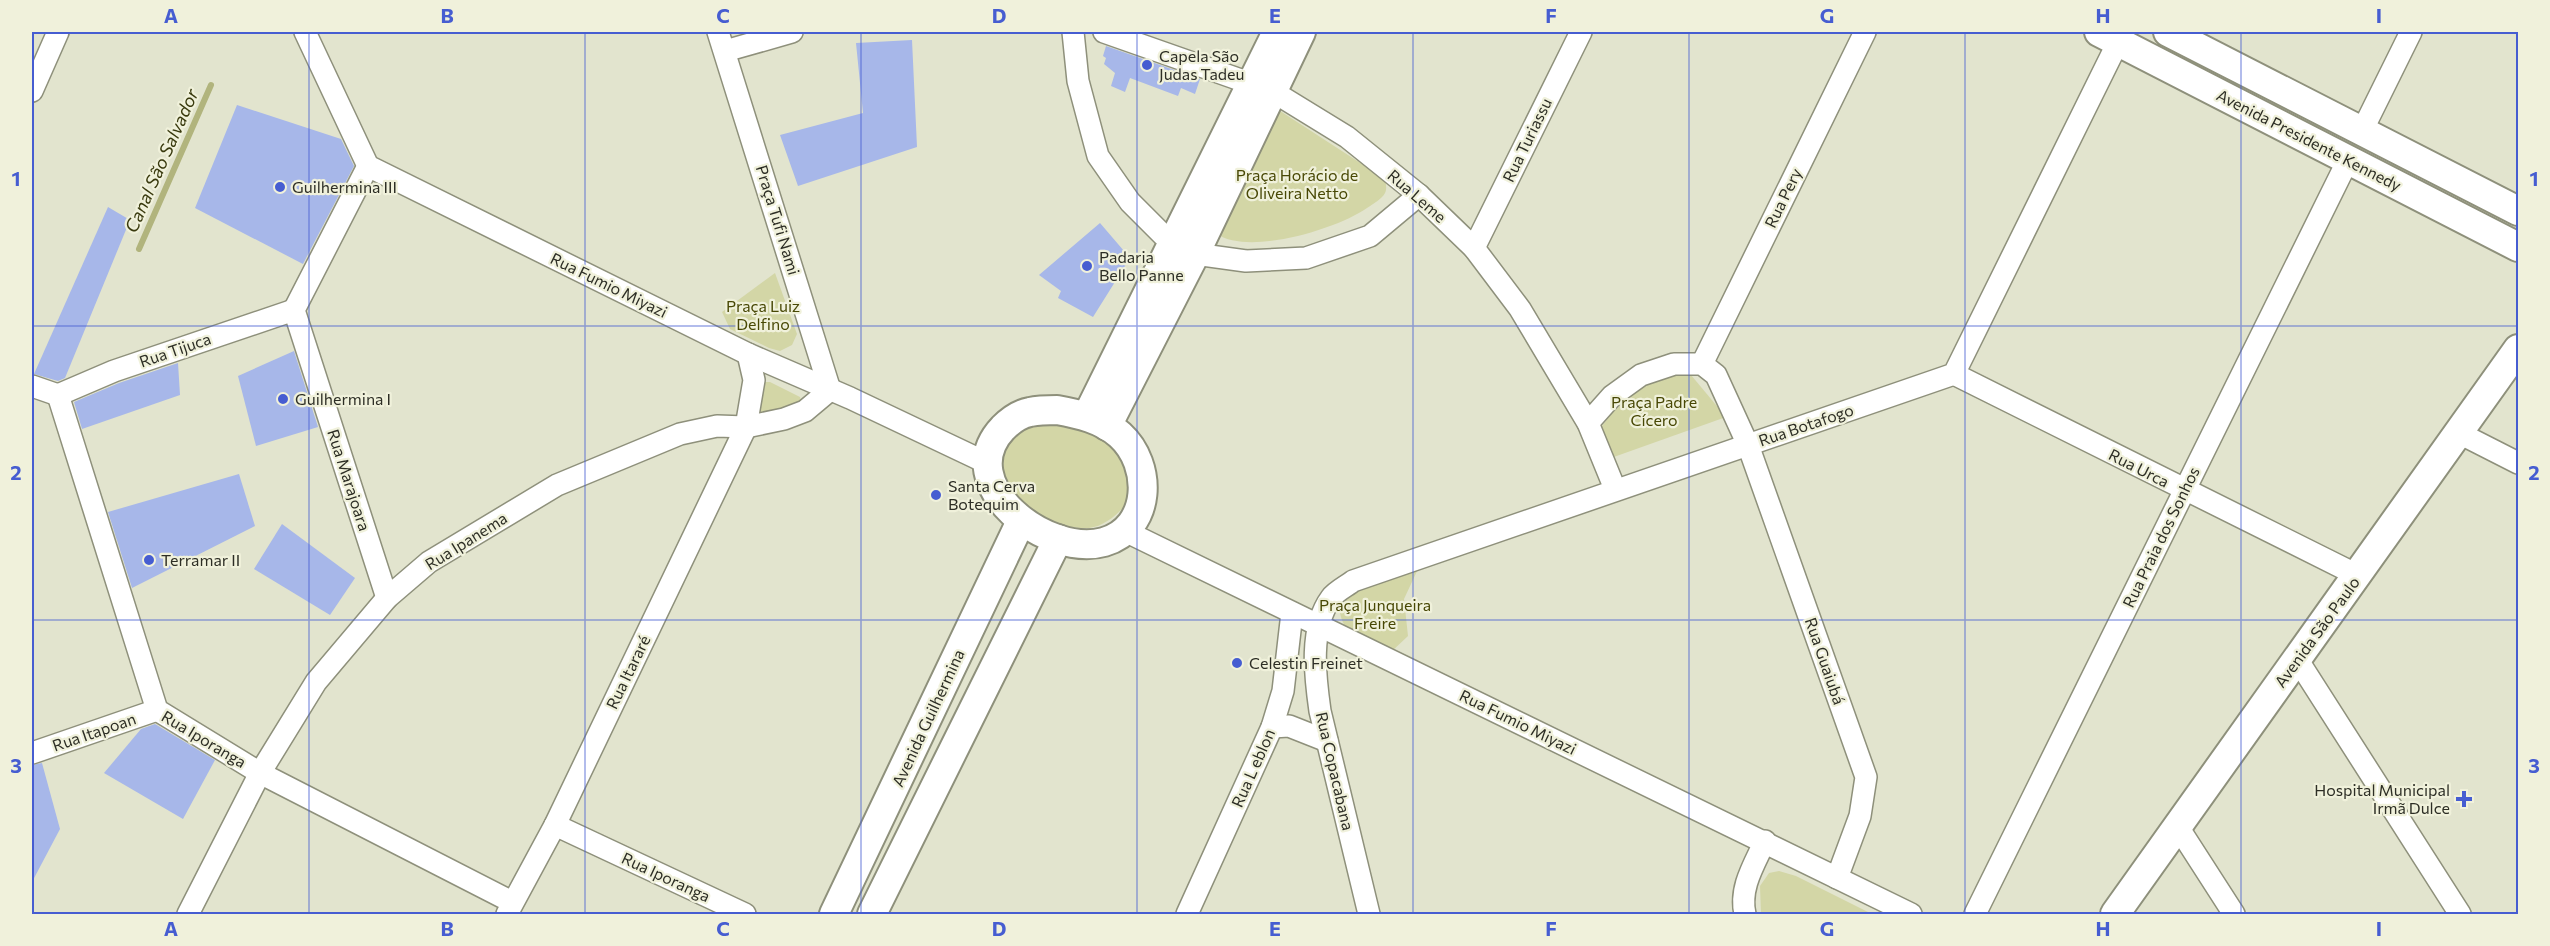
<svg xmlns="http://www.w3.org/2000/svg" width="2550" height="946" font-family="Commissioner,sans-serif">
<rect width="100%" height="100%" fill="#e2e4ce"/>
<g fill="#d3d6a6">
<path d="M 1274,107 L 1385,179 C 1386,184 1387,189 1385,193 C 1382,199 1373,204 1367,208 C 1337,229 1249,256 1217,234 Z"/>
<polygon points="775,273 797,334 792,345 780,351 769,348 730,329 722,312"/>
<polygon points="1673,374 1691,375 1726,417 1611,458 1596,434 1628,392 1641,382"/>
<polygon points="764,382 770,382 800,397 801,401 781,408 756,422"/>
<path d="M 1051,415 L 1122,445 L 1133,497 C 1122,510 1107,526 1089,528 C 1057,531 1008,504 1002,470 C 1000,458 1004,442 1005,429 Z"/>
<path d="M 1418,569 L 1404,599 L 1408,636 L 1391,652 L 1347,630 C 1343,623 1339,615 1340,607 C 1342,584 1399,575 1418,569 Z"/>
<polygon points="1779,871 1796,876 1872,914 1761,914 1760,886 1769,873"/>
</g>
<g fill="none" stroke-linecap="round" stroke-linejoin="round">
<polyline stroke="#b1b47d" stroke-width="6" points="139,249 211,85"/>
</g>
<g fill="#a7b7e9">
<polygon points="912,40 917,147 798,186 780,135 863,113 856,43"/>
<polygon points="1106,46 1200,79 1195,94 1181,88 1178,96 1130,78 1125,92 1111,86 1115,73 1104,64 1106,58 1103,56"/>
<polygon points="237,105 341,139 354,166 303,264 195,208"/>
<polygon points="108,207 130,220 65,378 58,381 34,374"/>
<polygon points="1100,223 1130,258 1093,317 1058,298 1061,291 1039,275"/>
<polygon points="294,351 318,427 256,446 238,376"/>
<polygon points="178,363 180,395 82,429 74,402 119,383"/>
<polygon points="239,474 255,526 132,588 108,512"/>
<polygon points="282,524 355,578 330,615 254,569"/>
<polygon points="155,724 215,760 183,819 104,773 141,729"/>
<polygon points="42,763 60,829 32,882 32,765"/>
</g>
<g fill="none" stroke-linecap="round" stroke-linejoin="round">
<g stroke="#8e907b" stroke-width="24">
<g id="street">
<polyline points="305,32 368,166 748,354 850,398 987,463"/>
<polyline points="1073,32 1078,81 1098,156 1130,202 1163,235 1195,254 1246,261 1306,258 1370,236 1419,195"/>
<polyline points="1104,32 1272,91 1347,137 1419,195 1474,248 1520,309 1588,423 1615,489"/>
<polyline points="725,51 792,32"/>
<polyline points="32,91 58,32"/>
<polyline points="2362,131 2411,32"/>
<polyline points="368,166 294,310 387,598"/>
<polyline points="1474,248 1581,32"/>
<polyline points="1702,364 1865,32"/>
<polyline points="1954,374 2357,575"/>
<polyline points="32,386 58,395"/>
<polyline points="58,395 157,710 260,773 512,902"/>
<polyline points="58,395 114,371 294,310"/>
<polyline points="1588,423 1612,396 1641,375 1674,364 1702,364 1716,375 1748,445 1866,777 1860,816 1837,878"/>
<polyline points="2459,433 2518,463"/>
<polyline points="1125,531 1911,914"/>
<polyline points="2297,659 2460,914"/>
<polyline points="1272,727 1289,726 1327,741"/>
<polyline points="32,753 157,710"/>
<polyline points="555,825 745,914"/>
<polyline points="2178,827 2234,914"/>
<polyline points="188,914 260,773 316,682 387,598 429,562 557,485 680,434 717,426 746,427 784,419 805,411 830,390 718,32"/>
<polyline points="507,914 555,825 746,427 754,380 748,354"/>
<polyline points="1187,914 1272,727 1283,691 1292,613"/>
<path d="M 1369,914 L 1320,711 C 1315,676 1309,628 1331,598 C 1336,591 1347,586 1353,581 L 1954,374 L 2123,32"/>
<path d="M 1745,914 C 1739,888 1754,865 1765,841"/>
<polyline points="1975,914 2348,160"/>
</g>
</g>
<g stroke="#8e907b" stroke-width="32">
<g id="secondary">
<polyline points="2099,32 2518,247"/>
<polyline points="2168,32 2518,211"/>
<path d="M 1057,410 C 1079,414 1102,419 1120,435 C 1153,465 1152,528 1104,542 C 1047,558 950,484 1003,428 C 1010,421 1019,414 1030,412 C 1039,410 1048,410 1057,410 Z"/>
<polyline points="1087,416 1277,32"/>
<polyline points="1107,426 1195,254 1301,32"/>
<polyline points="834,914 1021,521"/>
<polyline points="872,914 1058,539"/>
<polyline points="2115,914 2518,349"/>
</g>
</g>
<use href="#street" stroke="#fff" stroke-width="21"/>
<use href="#secondary" stroke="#fff" stroke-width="28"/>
</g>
<path fill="none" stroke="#465dd1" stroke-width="1.5" stroke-opacity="0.55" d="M 309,32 L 309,914M 585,32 L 585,914M 861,32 L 861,914M 1137,32 L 1137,914M 1413,32 L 1413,914M 1689,32 L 1689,914M 1965,32 L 1965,914M 2241,32 L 2241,914M 32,326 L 2518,326M 32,620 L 2518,620"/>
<g fill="#465dd1" stroke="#f0f1db" stroke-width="2">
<circle cx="1147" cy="65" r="6"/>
<circle cx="280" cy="187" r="6"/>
<circle cx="1087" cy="266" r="6"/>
<circle cx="283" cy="399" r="6"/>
<circle cx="936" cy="495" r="6"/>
<circle cx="149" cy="560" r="6"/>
<circle cx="1237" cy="663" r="6"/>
<path d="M2461 790h6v6h6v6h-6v6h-6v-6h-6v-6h6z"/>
</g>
<g text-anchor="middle" stroke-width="4.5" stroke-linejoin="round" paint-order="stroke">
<g font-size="16" fill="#2d2e25" stroke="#f0f1db" text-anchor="start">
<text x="1159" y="62">Capela São<tspan x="1159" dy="18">Judas Tadeu</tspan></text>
<text x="292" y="193">Guilhermina III</text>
<text x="1099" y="263">Padaria<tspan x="1099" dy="18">Bello Panne</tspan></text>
<text x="295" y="405">Guilhermina I</text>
<text x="948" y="492">Santa Cerva<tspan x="948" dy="18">Botequim</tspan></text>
<text x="161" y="566">Terramar II</text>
<text x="1249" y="669">Celestin Freinet</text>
<text x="2450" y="796" text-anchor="end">Hospital Municipal<tspan x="2450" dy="18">Irmã Dulce</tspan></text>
</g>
<g font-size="16" fill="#2d2e25" stroke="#f0f1db">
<text transform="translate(1527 140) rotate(-64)" y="6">Rua Turiassu</text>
<text transform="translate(2309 140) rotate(27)" y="6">Avenida Presidente Kennedy</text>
<text transform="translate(1417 196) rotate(41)" y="6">Rua Leme</text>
<text transform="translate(1783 198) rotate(-64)" y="6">Rua Pery</text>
<text transform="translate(778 220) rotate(73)" y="6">Praça Tufi Nami</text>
<text transform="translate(609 285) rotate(26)" y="6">Rua Fumio Miyazi</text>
<text transform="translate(175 350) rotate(-19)" y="6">Rua Tijuca</text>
<text transform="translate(1806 425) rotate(-19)" y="6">Rua Botafogo</text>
<text transform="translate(2139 468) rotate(27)" y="6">Rua Urca</text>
<text transform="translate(349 480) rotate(72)" y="6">Rua Marajoara</text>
<text transform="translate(2161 537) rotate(-64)" y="6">Rua Praia dos Sonhos</text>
<text transform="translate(466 541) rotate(-32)" y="6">Rua Ipanema</text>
<text transform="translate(2317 632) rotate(-54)" y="6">Avenida São Paulo</text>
<text transform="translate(1825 661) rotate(71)" y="6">Rua Guaiubá</text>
<text transform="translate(628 672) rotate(-64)" y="6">Rua Itararé</text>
<text transform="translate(928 718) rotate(-65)" y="6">Avenida Guilhermina</text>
<text transform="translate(1518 722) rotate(26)" y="6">Rua Fumio Miyazi</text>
<text transform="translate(94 732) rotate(-19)" y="6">Rua Itapoan</text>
<text transform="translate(204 739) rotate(31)" y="6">Rua Iporanga</text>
<text transform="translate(1253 768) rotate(-66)" y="6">Rua L eblon</text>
<text transform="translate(1335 771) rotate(77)" y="6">Rua Copacabana</text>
<text transform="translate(666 877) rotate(25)" y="6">Rua Iporanga</text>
</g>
<g font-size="16" fill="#484805" stroke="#f0f1db">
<text x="1297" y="181">Praça Horácio de<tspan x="1297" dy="18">Oliveira Netto</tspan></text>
<text x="763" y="312">Praça Luiz<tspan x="763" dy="18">Delfino</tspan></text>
<text x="1654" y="408">Praça Padre<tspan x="1654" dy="18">Cícero</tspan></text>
<text x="1375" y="611">Praça Junqueira<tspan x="1375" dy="18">Freire</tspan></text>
</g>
<g font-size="18" font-style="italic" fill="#393a0e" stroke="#f0f1db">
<text transform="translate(162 161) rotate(-66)" y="6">Canal São Salvador</text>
</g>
</g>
<rect width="2550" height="946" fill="none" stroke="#f0f1db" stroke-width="66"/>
<rect x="33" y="33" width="2484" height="880" fill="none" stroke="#465dd1" stroke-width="2"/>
<g font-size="20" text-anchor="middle" font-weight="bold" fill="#465dd1">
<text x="171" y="23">A</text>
<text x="447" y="23">B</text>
<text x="723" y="23">C</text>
<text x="999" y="23">D</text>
<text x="1275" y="23">E</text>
<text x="1551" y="23">F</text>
<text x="1827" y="23">G</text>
<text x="2103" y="23">H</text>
<text x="2379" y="23">I</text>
<text x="16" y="186">1</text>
<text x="2534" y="186">1</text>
<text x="16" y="480">2</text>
<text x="2534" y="480">2</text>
<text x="16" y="773">3</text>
<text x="2534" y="773">3</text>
<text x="171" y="936">A</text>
<text x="447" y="936">B</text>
<text x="723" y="936">C</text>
<text x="999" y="936">D</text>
<text x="1275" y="936">E</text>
<text x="1551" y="936">F</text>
<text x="1827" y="936">G</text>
<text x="2103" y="936">H</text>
<text x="2379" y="936">I</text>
</g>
</svg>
